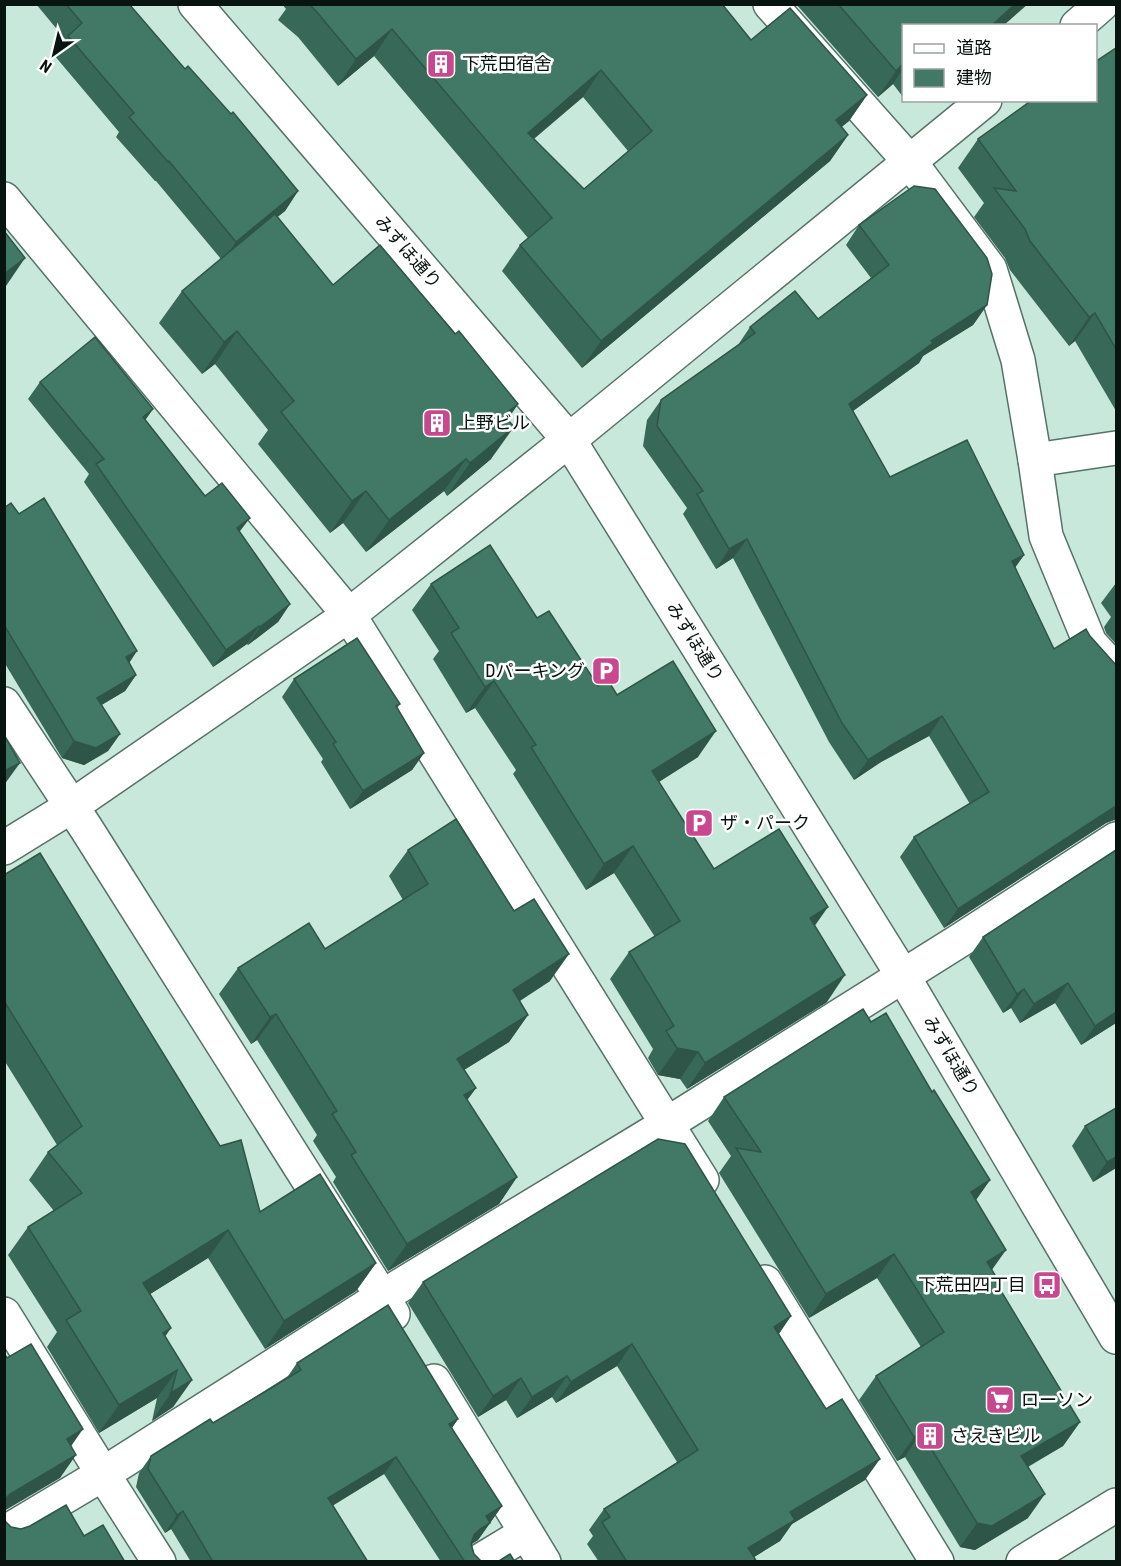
<svg xmlns="http://www.w3.org/2000/svg" width="1121" height="1566" font-family="'Roboto Condensed','Noto Sans JP',sans-serif">
<rect width="100%" height="100%" fill="#c9e8dc"/>
<g fill="none" stroke-linecap="round" stroke-linejoin="round">
<g stroke="#567268" stroke-width="36">
<g id="minor">
<polyline points="770,4 910,162 990,269 1018,360 1035,460 1046,536 1090,643 1116,671"/>
<polyline points="1077,26 1102,4"/>
<polyline points="4,199 349,615 702,1180"/>
<polyline points="1035,460 1116,448"/>
<polyline points="4,704 86,828 393,1314"/>
<polyline points="4,848 72,806 349,615 569,440 985,100"/>
<polyline points="765,1282 937,1562"/>
<polyline points="4,1314 103,1474 159,1562"/>
<polyline points="434,1381 544,1562"/>
<polyline points="4,1533 103,1474 383,1296 667,1124 962,939 1116,839"/>
<polyline points="478,1562 526,1533"/>
</g>
</g>
<g stroke="#567268" stroke-width="36">
<g id="tertiary">
<polyline points="195,4 569,440 903,976 1116,1337"/>
<polyline points="1023,1562 1116,1505"/>
</g>
</g>
<use href="#minor" stroke="#fff" stroke-width="33"/>
<use href="#tertiary" stroke="#fff" stroke-width="33"/>
</g>
<g fill="#386858" fill-rule="evenodd">
<polygon points="36,4 129,4 185,69 298,191 285,211 277,217 333,285 455,334 518,404 508,419 491,459 447,496 444,491 366,552 343,523 330,533 258,444 268,430 215,364 202,374 159,323 182,291 221,259 156,181 155,181 116,137 119,132 54,55 65,39"/>
<path d="M 282,4 L 722,4 L 751,40 L 867,95 L 849,121 L 841,127 L 848,135 L 830,161 L 582,368 L 502,271 L 520,245 L 528,238 L 374,56 L 338,86 L 298,37 L 278,20 L 286,9 ZM 583,97 L 628,151 L 584,189 L 534,139 Z"/>
<polygon points="796,4 1028,4 903,26 903,97 893,84 878,97"/>
<polygon points="1116,48 1116,411 1075,341 1069,346 1010,270 1005,258 974,217 984,203 958,168 978,139 1028,104 1030,100 1095,100"/>
<polygon points="859,225 987,305 973,325 923,356 919,363 853,411 890,477 1024,555 1015,567 1054,649 1090,636 1116,665 1116,821 1114,820 1106,823 944,928 900,857 914,837 970,804 929,736 881,762 854,780 829,742 733,558 716,569 683,514 687,508 643,446 647,420 661,400 738,345 750,327 818,319 871,278 846,245"/>
<polygon points="40,382 153,409 145,420 205,496 240,532 290,604 278,622 248,645 247,644 213,667 84,482 89,474 28,399"/>
<polygon points="4,508 19,514 129,662 136,675 125,691 101,705 120,734 108,751 84,765 62,758 4,662"/>
<polygon points="1116,583 1116,644 1106,633 1104,627 1111,617 1101,603"/>
<polygon points="431,584 537,618 598,686 617,695 698,757 659,782 714,869 815,926 827,1002 687,1089 680,1079 658,1075 648,1058 653,1049 610,979 629,952 655,937 614,873 586,890 513,774 516,770 475,708 466,713 433,659 439,651 412,610"/>
<polygon points="294,679 400,704 397,708 424,753 412,770 350,809 321,762 323,759 282,697"/>
<polygon points="408,850 550,981 520,1001 528,1015 509,1042 464,1070 476,1088 467,1100 517,1177 499,1204 388,1271 333,1182 336,1177 313,1141 317,1135 257,1040 251,1044 219,994 238,968 325,949 403,900 389,876"/>
<polygon points="1116,850 1116,1023 1081,1045 1055,1003 1020,1023 1011,1008 1003,1013 969,957 983,937"/>
<polygon points="4,875 260,1212 376,1263 356,1291 265,1349 208,1258 150,1294 165,1337 192,1380 173,1407 152,1421 157,1398 99,1433 47,1347 57,1332 8,1255 28,1227 54,1211 29,1180 48,1152 57,1145 4,1060"/>
<polygon points="871,1022 932,1092 990,1180 976,1200 992,1270 998,1280 996,1282 1080,1422 1063,1446 1028,1467 1028,1518 975,1550 960,1547 905,1457 897,1461 859,1400 876,1376 921,1347 877,1278 809,1318 719,1173 731,1156 708,1121 724,1097"/>
<polygon points="1085,1126 1116,1168 1093,1182 1072,1146"/>
<polygon points="423,1282 791,1316 779,1334 865,1480 792,1524 780,1541 754,1557 757,1562 599,1562 587,1544 593,1536 589,1530 604,1509 677,1462 617,1366 556,1403 552,1397 517,1418 506,1400 478,1417 408,1303"/>
<polygon points="297,1363 458,1419 452,1428 502,1506 478,1540 472,1544 474,1554 481,1561 483,1562 441,1562 384,1474 333,1505 368,1562 191,1562 171,1529 165,1533 136,1487 139,1473 151,1456 213,1423 286,1379"/>
</g>
<g fill="#2e5547">
<polygon points="1015,4 1028,4 1003,26 991,26"/>
<polygon points="392,29 374,56 338,86 356,59"/>
<polygon points="903,64 903,69 893,84 878,97 896,71"/>
<polygon points="601,70 583,97 509,159 528,133"/>
<polygon points="867,95 849,121 817,147 836,120"/>
<polygon points="848,135 830,161 582,368 601,341"/>
<polygon points="298,191 285,211 223,261 236,242"/>
<polygon points="25,258 6,286 4,287 4,274"/>
<polygon points="987,305 973,325 923,356 919,363 835,424 849,404 931,341"/>
<polygon points="1095,313 1075,341 1069,346 1089,317"/>
<polygon points="237,331 215,364 202,374 224,342"/>
<polygon points="518,404 496,436 504,415"/>
<polygon points="153,409 141,426 143,417"/>
<polygon points="514,427 491,459 447,496 470,463"/>
<polygon points="466,459 444,491 366,552 389,520"/>
<polygon points="366,491 343,523 330,533 352,501"/>
<polygon points="250,518 237,535 237,528"/>
<polygon points="747,539 733,558 716,569 729,549"/>
<polygon points="1024,555 1010,575 1012,561"/>
<polygon points="290,604 278,622 248,645 260,627"/>
<polygon points="259,626 247,644 213,667 226,650"/>
<polygon points="137,651 126,668 126,657"/>
<polygon points="136,675 125,691 85,715 97,698"/>
<polygon points="494,681 475,708 466,713 485,687"/>
<polygon points="942,716 929,736 881,762 854,780 868,760 895,743"/>
<polygon points="716,731 698,757 633,798 652,771"/>
<polygon points="120,734 108,751 84,765 62,758 74,741"/>
<polygon points="424,753 412,770 350,809 363,791"/>
<polygon points="20,763 4,785 4,771"/>
<polygon points="1116,806 1116,821 1114,820 1106,823 944,928 958,909"/>
<polygon points="633,846 614,873 586,890 604,864"/>
<polygon points="828,907 809,934 810,918"/>
<polygon points="569,954 550,981 494,1017 513,990"/>
<polygon points="845,975 827,1002 687,1089 705,1063"/>
<polygon points="1068,983 1055,1003 1020,1023 1034,1004"/>
<polygon points="1024,989 1011,1008 1003,1013 1017,994"/>
<polygon points="1116,1012 1116,1023 1081,1045 1095,1026"/>
<polygon points="276,1014 257,1040 251,1044 270,1017"/>
<polygon points="528,1015 509,1042 438,1086 457,1059"/>
<polygon points="677,1048 698,1052 680,1079 658,1075"/>
<polygon points="476,1088 457,1114 464,1095"/>
<polygon points="1116,1157 1116,1168 1093,1182 1107,1162"/>
<polygon points="517,1177 499,1204 388,1271 407,1244"/>
<polygon points="990,1180 973,1204 971,1192"/>
<polygon points="228,1230 208,1258 123,1311 143,1283"/>
<polygon points="1006,1250 989,1274 987,1262"/>
<polygon points="894,1254 877,1278 809,1318 826,1294"/>
<polygon points="376,1263 356,1291 265,1349 284,1321"/>
<polygon points="791,1316 776,1337 774,1327"/>
<polygon points="171,1328 152,1356 163,1333"/>
<polygon points="632,1344 617,1366 556,1403 571,1382"/>
<polygon points="177,1370 157,1398 99,1433 119,1405"/>
<polygon points="567,1376 552,1397 517,1418 532,1397"/>
<polygon points="521,1378 506,1400 478,1417 493,1396"/>
<polygon points="192,1380 173,1407 152,1421 171,1393"/>
<polygon points="458,1419 446,1436 449,1424"/>
<polygon points="1080,1422 1063,1446 1004,1480 1021,1456"/>
<polygon points="83,1429 67,1452 67,1439"/>
<polygon points="921,1432 905,1457 897,1461 914,1437"/>
<polygon points="76,1455 60,1478 4,1511 4,1500 10,1494"/>
<polygon points="396,1457 384,1474 316,1516 328,1498"/>
<polygon points="880,1459 865,1480 792,1524 780,1541 746,1562 748,1548 790,1512"/>
<polygon points="1045,1494 1028,1518 975,1550 960,1547 977,1523"/>
<polygon points="502,1506 478,1540 468,1546 462,1552 486,1516"/>
<polygon points="183,1511 171,1529 165,1533 177,1515"/>
</g>
<g fill="#417966" stroke="#2e5547" stroke-width="1.5" fill-rule="evenodd">
<polygon points="66,4 129,4 185,69 188,66 231,114 233,112 298,191 236,242 169,161 168,162 129,117 134,113 68,36 82,23"/>
<path d="M 309,4 L 722,4 L 751,40 L 790,8 L 867,95 L 836,120 L 848,135 L 601,341 L 520,245 L 552,218 L 392,29 L 356,59 L 316,11 ZM 601,70 L 652,131 L 584,189 L 528,133 Z"/>
<polygon points="838,4 1015,4 991,26 903,26 903,64 896,71"/>
<polygon points="1116,48 1116,349 1095,313 1089,317 1030,241 1025,229 994,188 1016,191 978,139 1032,100 1095,100 1095,62"/>
<polygon points="914,186 935,189 987,258 992,274 987,305 931,341 933,343 849,404 890,477 967,440 1024,555 1012,561 1054,649 1086,629 1090,636 1116,665 1116,806 958,909 914,837 989,792 942,716 895,743 868,760 842,723 747,539 729,549 697,494 703,491 657,426 661,400 755,333 750,327 795,291 818,319 889,265 859,225"/>
<polygon points="275,214 333,285 380,245 455,334 459,331 518,404 504,415 514,427 470,463 466,459 389,520 366,491 352,501 281,412 294,401 237,331 224,342 182,291"/>
<polygon points="4,231 25,258 4,274"/>
<polygon points="95,337 153,409 143,417 205,496 222,483 250,518 237,528 290,604 260,627 259,626 226,650 96,464 104,459 40,382"/>
<polygon points="44,498 137,651 126,657 136,675 97,698 120,734 96,748 74,741 4,625 4,508 11,503 19,514"/>
<polygon points="490,545 537,618 549,611 598,686 608,680 617,695 673,661 716,731 652,771 714,869 779,829 828,907 810,918 845,975 705,1063 698,1052 677,1048 666,1031 674,1026 629,952 680,921 633,846 604,864 531,747 536,745 494,681 485,687 451,633 459,628 431,584"/>
<polygon points="357,638 400,704 396,706 424,753 363,791 333,744 336,742 294,679"/>
<polygon points="4,735 20,763 4,771"/>
<polygon points="456,819 514,911 534,899 569,954 513,990 528,1015 457,1059 476,1088 464,1095 517,1177 407,1244 351,1155 356,1152 332,1114 337,1111 276,1014 270,1017 238,968 309,923 325,949 428,884 408,850"/>
<polygon points="1116,850 1116,1012 1095,1026 1068,983 1034,1004 1024,989 1017,994 983,937"/>
<polygon points="40,853 220,1146 241,1140 260,1212 320,1174 376,1263 284,1321 228,1230 143,1283 171,1328 163,1333 192,1380 171,1393 177,1370 119,1405 66,1320 81,1311 28,1227 82,1193 48,1152 82,1126 4,1001 4,875"/>
<polygon points="863,1009 871,1022 886,1013 932,1092 934,1090 990,1180 971,1192 1006,1250 987,1262 998,1280 995,1281 1080,1422 1021,1456 1045,1494 992,1526 977,1523 921,1432 914,1437 876,1376 944,1332 894,1254 826,1294 736,1148 761,1152 724,1097"/>
<polygon points="1116,1108 1116,1157 1107,1162 1085,1126"/>
<polygon points="658,1139 685,1144 791,1316 774,1327 826,1409 842,1399 880,1459 790,1512 795,1520 748,1548 757,1562 627,1562 602,1522 610,1517 604,1509 698,1450 632,1344 571,1382 567,1376 532,1397 521,1378 493,1396 423,1282"/>
<polygon points="388,1305 458,1419 449,1424 502,1506 486,1516 490,1523 480,1529 474,1535 471,1544 474,1554 481,1561 483,1562 465,1562 396,1457 328,1498 368,1562 213,1562 183,1511 177,1515 148,1469 151,1456 210,1419 213,1423 301,1370 297,1363"/>
<polygon points="31,1344 83,1429 67,1439 76,1455 10,1494 4,1500 4,1353 7,1358"/>
<polygon points="66,1505 84,1536 103,1525 125,1562 4,1562 4,1520 11,1527 21,1529 30,1526"/>
<polygon points="510,1554 515,1562 497,1562 499,1561"/>
</g>
<defs>
<g id="building-square" transform="scale(1.5)"><rect x="-9" y="-9" width="18" height="18" rx="4" fill="#c9478f" stroke="#fff"/><path d="M-4-6H4V6H1V3H-1V6H-4ZM-2.5-4.3h1.7v1.8h-1.7ZM.8-4.3h1.7v1.8H.8ZM-2.5-1h1.7V.8h-1.7ZM.8-1h1.7V.8H.8Z" fill="#fff"/></g>
<g id="parking-square" transform="scale(1.5)"><rect x="-9" y="-9" width="18" height="18" rx="4" fill="#c9478f" stroke="#fff"/><path d="M-3.5-5.5H1a3.5 3.5 0 0 1 0 7H-1V5.5H-3.5ZM-1-3.4V-.6H.8a1.4 1.4 0 0 0 0-2.8Z" fill="#fff"/></g>
<g id="bus-square" transform="scale(1.5)"><rect x="-9" y="-9" width="18" height="18" rx="4" fill="#c9478f" stroke="#fff"/><path d="M-5-6H5V4H4V6H2V4H-2V6H-4V4H-5ZM-3.5-4V0h7V-4ZM-3.5 1.2v1.5H-2V1.2ZM2 1.2v1.5H3.5V1.2Z" fill="#fff"/></g>
<g id="supermarket-square" transform="scale(1.5)"><rect x="-9" y="-9" width="18" height="18" rx="4" fill="#c9478f" stroke="#fff"/><path d="M-6-5.5h2.5l.6 2H6L4.5 2H-2.5L-4.4-4H-6ZM-1.5 3.2a1.3 1.3 0 1 0 .1 0ZM3 3.2a1.3 1.3 0 1 0 .1 0Z" fill="#fff"/></g>
</defs>
<g fill-rule="evenodd">
<use href="#building-square" x="441" y="64"/>
<use href="#building-square" x="437" y="423"/>
<use href="#parking-square" x="606" y="671"/>
<use href="#parking-square" x="699" y="823"/>
<use href="#bus-square" x="1047" y="1285"/>
<use href="#supermarket-square" x="1000" y="1400"/>
<use href="#building-square" x="930" y="1436"/>
</g>
<g text-anchor="middle" stroke-width="5" stroke-linejoin="round" paint-order="stroke">
<g font-size="18" fill="#081410" stroke="#fff" text-anchor="start">
<text x="462" y="70">下荒田宿舍</text>
<text x="458" y="429">上野ビル</text>
<text x="585" y="677" text-anchor="end">Dパーキング</text>
<text x="720" y="829">ザ・パーク</text>
<text x="1026" y="1291" text-anchor="end">下荒田四丁目</text>
<text x="1021" y="1406">ローソン</text>
<text x="951" y="1442">さえきビル</text>
</g>
<g font-size="18" fill="#081410" stroke="#fff">
<text transform="translate(408 252) rotate(49)" y="6">みずほ通り</text>
<text transform="translate(695 642) rotate(58)" y="6">みずほ通り</text>
<text transform="translate(951 1056) rotate(59)" y="6">みずほ通り</text>
</g>
</g>
<rect width="1121" height="1566" fill="none" stroke="#081410" stroke-width="12"/>
<rect x="902" y="24" width="195" height="78" fill="#ffffff" stroke="#9ca19f" stroke-width="1.5"/>
<rect x="914" y="44" width="30" height="9" fill="#ffffff" stroke="#9ca19f" stroke-width="1.5"/>
<text x="956" y="54" font-size="18" fill="#081410">道路</text>
<rect x="914" y="69" width="30" height="18" fill="#417966" stroke="#9ca19f" stroke-width="1.5"/>
<text x="956" y="84" font-size="18" fill="#081410">建物</text>
<g transform="translate(54 54) rotate(214)" stroke="#ffffff" stroke-width="4.5" paint-order="stroke">
<path d="M0-4.5L10 22L0 15L-10 22Z" fill="#081410"/>
<text y="-9" font-size="16" font-weight="bold" text-anchor="middle" fill="#081410">N</text>
</g>
</svg>
